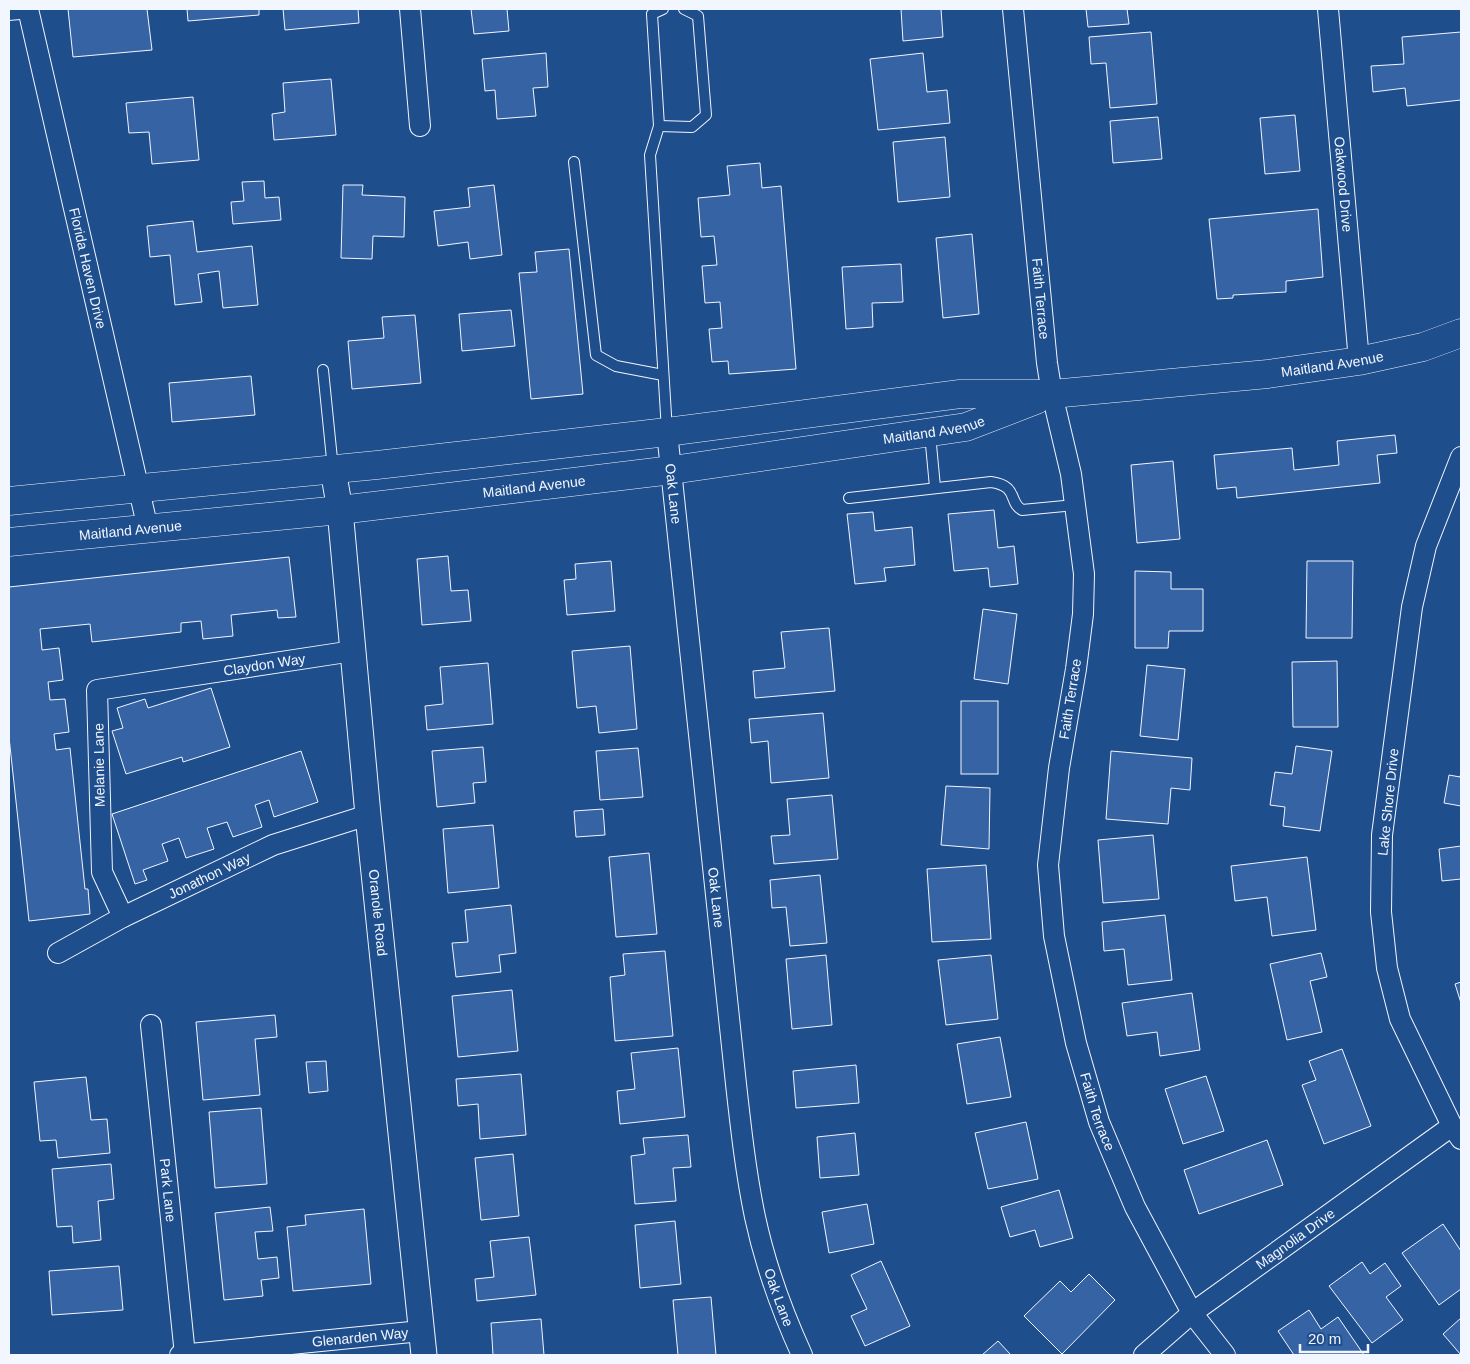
<svg xmlns="http://www.w3.org/2000/svg" width="1470" height="1364" font-family="Helvetica,sans-serif">
<rect width="100%" height="100%" fill="#1f4e8c"/>
<g fill="#3563a3" stroke="#f2f6ff">
<polygon points="68,9 147,9 152,50 73,57"/>
<polygon points="187,9 259,9 259,15 188,21"/>
<polygon points="283,9 358,9 359,23 285,30"/>
<polygon points="471,9 507,9 509,31 474,34"/>
<polygon points="901,9 941,9 943,37 903,41"/>
<polygon points="1086,9 1127,9 1129,24 1088,27"/>
<polygon points="1151,32 1157,104 1110,108 1106,63 1091,64 1089,37"/>
<polygon points="1461,32 1461,100 1407,106 1405,88 1373,92 1371,66 1404,64 1402,37"/>
<polygon points="546,53 548,87 533,88 536,116 497,119 495,90 485,91 482,59"/>
<polygon points="923,53 927,92 947,90 950,123 878,130 870,59"/>
<polygon points="331,79 336,135 274,140 272,114 285,112 283,83"/>
<polygon points="193,97 199,160 152,164 149,132 129,133 126,103"/>
<polygon points="1295,115 1300,171 1265,174 1260,118"/>
<polygon points="1158,117 1162,159 1113,163 1110,121"/>
<polygon points="945,137 950,197 898,202 893,142"/>
<polygon points="760,163 762,188 781,186 796,369 729,374 728,361 712,362 709,329 722,328 720,302 705,303 702,266 717,265 714,236 701,237 698,198 730,195 727,166"/>
<polygon points="264,181 265,198 279,197 281,220 233,224 231,202 244,201 242,182"/>
<polygon points="343,185 363,185 362,195 405,197 404,237 373,236 372,259 341,258"/>
<polygon points="494,185 502,255 470,259 468,242 438,246 434,211 470,207 468,188"/>
<polygon points="1318,209 1323,277 1286,281 1286,292 1233,295 1233,298 1217,299 1209,219"/>
<polygon points="193,221 197,252 252,246 258,305 223,308 219,271 198,274 202,302 175,305 170,255 150,257 147,226"/>
<polygon points="972,234 979,314 943,318 936,238"/>
<polygon points="569,249 583,394 531,399 519,273 537,272 535,252"/>
<polygon points="901,264 903,302 872,303 873,327 846,329 842,267"/>
<polygon points="511,310 515,346 462,351 459,314"/>
<polygon points="415,315 421,383 352,389 348,341 384,338 382,317"/>
<polygon points="251,376 255,415 172,422 169,383"/>
<polygon points="1395,435 1397,453 1377,455 1380,483 1237,498 1236,487 1217,489 1214,455 1292,448 1294,470 1339,465 1337,441"/>
<polygon points="1173,461 1180,539 1137,543 1131,465"/>
<polygon points="994,510 998,548 1014,546 1018,584 990,587 988,568 954,571 948,514"/>
<polygon points="873,512 875,531 912,527 915,565 884,568 886,581 855,584 847,514"/>
<polygon points="448,556 451,591 468,590 471,621 422,625 417,559"/>
<polygon points="289,557 296,617 278,618 277,610 231,615 233,636 203,639 201,621 181,623 181,632 92,642 90,624 40,629 42,650 59,648 63,680 48,682 50,700 65,699 69,732 54,734 56,750 70,748 85,889 88,889 90,914 29,921 9,737 9,587"/>
<polygon points="611,561 615,611 567,615 564,580 576,579 575,564"/>
<polygon points="1307,561 1353,561 1352,638 1306,638"/>
<polygon points="1135,571 1171,572 1171,589 1203,589 1203,631 1169,631 1168,648 1135,648"/>
<polygon points="983,609 1017,614 1008,684 974,679"/>
<polygon points="829,628 835,691 755,698 753,671 785,668 781,632"/>
<polygon points="630,646 637,729 599,733 596,706 577,708 572,651"/>
<polygon points="1337,661 1338,727 1293,727 1292,662"/>
<polygon points="488,663 493,724 427,730 425,706 443,704 440,667"/>
<polygon points="1147,665 1185,669 1178,740 1140,736"/>
<polygon points="211,688 230,747 183,762 182,757 126,774 112,731 123,728 117,708 145,699 148,708"/>
<rect x="961" y="701" width="37" height="73"/>
<polygon points="823,713 829,778 771,783 768,741 751,743 749,719"/>
<polygon points="1296,746 1332,751 1320,831 1283,826 1285,807 1270,805 1275,772 1292,774"/>
<polygon points="483,747 486,782 473,783 475,803 437,807 432,751"/>
<polygon points="638,748 643,797 600,800 596,751"/>
<polygon points="301,751 318,802 274,817 269,800 255,805 262,827 233,837 227,822 207,828 214,849 186,858 179,838 162,844 168,861 143,870 147,880 135,884 112,814"/>
<polygon points="1111,751 1192,758 1190,790 1171,788 1168,824 1106,819"/>
<polygon points="1461,772 1461,806 1444,803 1449,775 1460,777"/>
<polygon points="946,786 990,788 989,849 941,845"/>
<polygon points="832,795 838,859 774,864 771,836 790,835 787,799"/>
<polygon points="603,809 605,835 576,837 574,811"/>
<polygon points="493,825 499,888 448,893 443,829"/>
<polygon points="1153,835 1159,899 1103,903 1098,840"/>
<polygon points="1461,846 1461,879 1442,881 1439,849"/>
<polygon points="649,853 657,934 616,937 609,857"/>
<polygon points="1307,857 1316,930 1272,936 1267,897 1235,901 1231,866"/>
<polygon points="986,865 991,939 932,942 927,869"/>
<polygon points="820,875 827,943 790,946 786,907 772,908 770,880"/>
<polygon points="511,905 516,953 499,955 501,972 456,977 452,943 468,942 465,910"/>
<polygon points="1165,915 1172,980 1128,985 1124,949 1104,951 1102,922"/>
<polygon points="665,951 673,1036 615,1041 610,977 625,975 623,954"/>
<polygon points="1321,953 1327,977 1310,981 1322,1032 1287,1040 1270,964"/>
<polygon points="826,955 832,1025 792,1029 786,959"/>
<polygon points="991,955 998,1019 946,1025 938,960"/>
<polygon points="1461,982 1461,1003 1455,984"/>
<polygon points="512,990 518,1051 458,1057 452,996"/>
<polygon points="1192,993 1200,1050 1160,1056 1157,1032 1127,1036 1122,1003"/>
<polygon points="275,1015 277,1037 255,1039 260,1095 203,1100 196,1022"/>
<polygon points="1000,1037 1011,1097 967,1104 957,1044"/>
<polygon points="678,1048 685,1117 620,1124 617,1091 635,1089 631,1053"/>
<polygon points="1342,1049 1371,1126 1324,1144 1302,1085 1316,1080 1309,1061"/>
<polygon points="326,1061 328,1091 309,1093 306,1062"/>
<polygon points="856,1065 859,1103 796,1108 793,1071"/>
<polygon points="521,1074 526,1135 480,1139 478,1104 458,1106 456,1079"/>
<polygon points="1206,1076 1224,1131 1183,1144 1165,1089"/>
<polygon points="86,1077 91,1120 107,1119 110,1153 58,1158 56,1140 40,1141 34,1082"/>
<polygon points="261,1108 267,1184 215,1188 209,1112"/>
<polygon points="1026,1122 1038,1179 988,1189 975,1133"/>
<polygon points="855,1133 859,1175 820,1178 817,1137"/>
<polygon points="688,1135 691,1167 673,1168 676,1201 635,1204 631,1156 645,1154 643,1138"/>
<polygon points="1267,1140 1283,1185 1199,1214 1184,1170"/>
<polygon points="513,1154 519,1216 481,1220 475,1158"/>
<polygon points="111,1164 114,1199 98,1201 101,1240 73,1243 72,1226 57,1227 52,1169"/>
<polygon points="1059,1190 1073,1238 1040,1247 1035,1230 1010,1237 1001,1207"/>
<polygon points="867,1204 874,1244 829,1253 822,1212"/>
<polygon points="270,1207 273,1231 255,1232 258,1259 277,1257 279,1278 261,1280 263,1296 224,1300 215,1213"/>
<polygon points="364,1209 371,1284 293,1291 287,1227 306,1225 305,1215"/>
<polygon points="675,1221 681,1284 640,1288 635,1225"/>
<polygon points="1443,1224 1461,1251 1461,1289 1439,1305 1402,1253"/>
<polygon points="529,1237 536,1295 477,1301 475,1279 494,1277 490,1241"/>
<polygon points="881,1261 910,1326 865,1346 851,1316 867,1309 851,1275"/>
<polygon points="1362,1262 1370,1274 1385,1263 1401,1286 1386,1297 1403,1320 1372,1343 1329,1286"/>
<polygon points="119,1266 123,1310 52,1315 49,1271"/>
<polygon points="1089,1274 1115,1300 1062,1354 1024,1316 1060,1281 1071,1292"/>
<polygon points="711,1297 716,1355 678,1355 673,1300"/>
<polygon points="1309,1310 1321,1329 1338,1317 1364,1355 1294,1355 1278,1331"/>
<polygon points="1461,1318 1461,1355 1443,1334"/>
<polygon points="541,1319 544,1355 493,1355 491,1323"/>
<polygon points="998,1341 1011,1355 982,1355"/>
</g>
<g fill="none" stroke-linecap="round" stroke-linejoin="round">
<g stroke="#f2f6ff" stroke-width="12">
<g id="service">
<polyline points="663,9 652,14 659,126 650,155 667,431"/>
<polyline points="9,15 30,13"/>
<polyline points="659,126 692,127 706,115 698,16 684,9"/>
<polyline points="574,162 596,355 616,366 663,375"/>
<polyline points="323,370 333,469"/>
<polyline points="930,434 935,487"/>
<path d="M 849,498 L 991,482 C 1019,486 1008,502 1022,510 L 1075,505"/>
</g>
</g>
<g stroke="#f2f6ff" stroke-width="22">
<g id="minor">
<path id="s1" d="M 28,9 L 148,529"/>
<polyline points="410,9 420,126"/>
<path id="s2" d="M 1013,9 L 1047,363 L 1052,394 L 1071,474 L 1084,574 L 1083,614 L 1076,669 L 1059,768 L 1048,865 L 1054,936 L 1076,1043 L 1099,1122 L 1135,1207 L 1192,1313 L 1225,1355"/>
<path id="s3" d="M 1328,9 L 1359,361"/>
<path id="s4" d="M 667,432 L 736,1084 C 741,1129 746,1174 755,1217 C 765,1264 782,1311 802,1355"/>
<polyline points="1461,457 1426,546 1412,607 1382,835 1381,912 1387,968 1400,1019 1452,1126 1461,1139"/>
<path id="s5" d="M 123,917 L 102,872 L 97,690 L 353,651"/>
<path id="s6" d="M 58,953 L 123,917 L 273,845 L 368,815"/>
<path id="s7" d="M 151,1025 L 185,1355"/>
<path id="s8" d="M 180,1355 L 421,1331"/>
<path id="s9" d="M 1144,1355 L 1192,1313 L 1452,1126"/>
</g>
</g>
<g stroke="#f2f6ff" stroke-width="27">
<g id="tertiary">
<path id="s10" d="M 333,470 L 340,510 L 368,815 L 424,1355"/>
</g>
</g>
<g stroke="#f2f6ff" stroke-width="29">
<g id="secondary">
<path id="s11" d="M 9,501 L 377,465 L 667,432 L 960,394 L 1052,394 L 1268,374 L 1359,361 L 1423,347 L 1461,333"/>
<path id="s12" d="M 9,542 L 340,510 L 672,470 L 966,427 L 1036,400"/>
</g>
</g>
<use href="#service" stroke="#1f4e8c" stroke-width="10"/>
<use href="#minor" stroke="#1f4e8c" stroke-width="20"/>
<use href="#tertiary" stroke="#1f4e8c" stroke-width="25"/>
<use href="#secondary" stroke="#1f4e8c" stroke-width="28"/>
</g>
<g text-anchor="middle" stroke-width="4" stroke-linejoin="round" paint-order="stroke">
<g font-size="14" fill="#f2f6ff" stroke="#1f4e8c">
<text dy="5" stroke="none"><textPath href="#s3" startOffset="176">Oakwood Drive</textPath></text>
<text dy="5" stroke="none"><textPath href="#s1" startOffset="266">Florida Haven Drive</textPath></text>
<text dy="5" stroke="none"><textPath href="#s2" startOffset="291">Faith Terrace</textPath></text>
<text dy="5" stroke="none"><textPath href="#s11" startOffset="1331">Maitland Avenue</textPath></text>
<text dy="5" stroke="none"><textPath href="#s12" startOffset="932">Maitland Avenue</textPath></text>
<text dy="5" stroke="none"><textPath href="#s12" startOffset="528">Maitland Avenue</textPath></text>
<text dy="5" stroke="none"><textPath href="#s4" startOffset="62">Oak Lane</textPath></text>
<text dy="5" stroke="none"><textPath href="#s12" startOffset="122">Maitland Avenue</textPath></text>
<text dy="5" stroke="none"><textPath href="#s5" startOffset="401">Claydon Way</textPath></text>
<text transform="translate(1070 699) rotate(-81)" y="5">Faith Terrace</text>
<text transform="translate(99 765) rotate(-91)" y="5">Melanie Lane</text>
<text transform="translate(1388 802) rotate(-84)" y="5">Lake Shore Drive</text>
<text dy="5" stroke="none"><textPath href="#s6" startOffset="170">Jonathon Way</textPath></text>
<text dy="5" stroke="none"><textPath href="#s4" startOffset="468">Oak Lane</textPath></text>
<text dy="5" stroke="none"><textPath href="#s10" startOffset="445">Oranole Road</textPath></text>
<text dy="5" stroke="none"><textPath href="#s2" startOffset="1116">Faith Terrace</textPath></text>
<text dy="5" stroke="none"><textPath href="#s7" startOffset="166">Park Lane</textPath></text>
<text dy="5" stroke="none"><textPath href="#s9" startOffset="191">Magnolia Drive</textPath></text>
<text dy="5" stroke="none"><textPath href="#s4" startOffset="874">Oak Lane</textPath></text>
<text dy="5" stroke="none"><textPath href="#s8" startOffset="181">Glenarden Way</textPath></text>
</g>
</g>
<rect width="1470" height="1364" fill="none" stroke="#f2f6ff" stroke-width="20"/>
<path d="M1300 1344v8h68v-8" fill="none" stroke="#f2f6ff" stroke-width="2.5"/>
<text x="1308" y="1344" font-size="15" fill="#f2f6ff" stroke="#1f4e8c" stroke-width="4" paint-order="stroke">20 m</text>
</svg>
